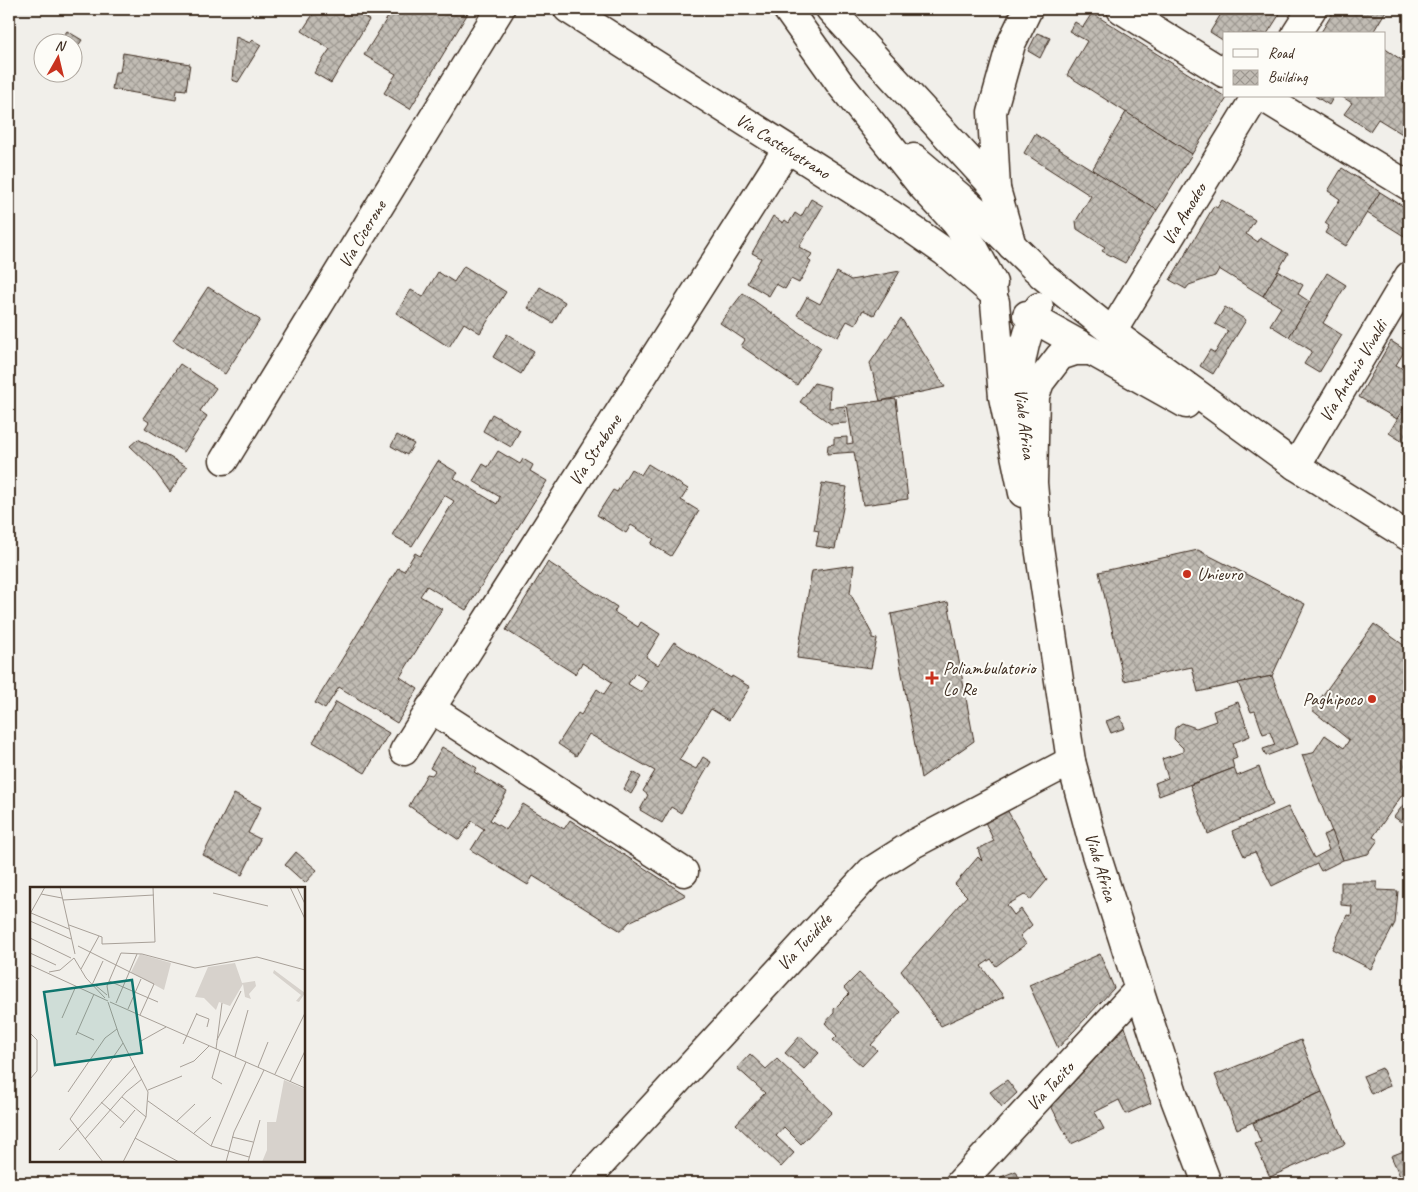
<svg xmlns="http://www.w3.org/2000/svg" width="1418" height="1192" font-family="Caveat,sans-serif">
<defs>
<pattern id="building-cross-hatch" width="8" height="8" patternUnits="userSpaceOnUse" patternTransform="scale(1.25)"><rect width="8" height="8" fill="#c1bcb4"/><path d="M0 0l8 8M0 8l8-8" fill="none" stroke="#9e9992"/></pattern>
</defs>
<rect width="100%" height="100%" fill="#f1efea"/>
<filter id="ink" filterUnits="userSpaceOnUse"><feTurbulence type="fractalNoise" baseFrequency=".02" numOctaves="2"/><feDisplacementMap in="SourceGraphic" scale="10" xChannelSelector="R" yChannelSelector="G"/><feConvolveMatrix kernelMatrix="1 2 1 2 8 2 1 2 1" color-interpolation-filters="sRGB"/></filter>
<g filter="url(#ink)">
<g fill="url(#building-cross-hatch)" stroke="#3b2a1e" fill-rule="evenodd">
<polygon points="314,9 361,9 358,13 369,20 331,83 314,73 330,49 302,31 316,10"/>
<polygon points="393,9 461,9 468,13 410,109 384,93 396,74 364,55"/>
<polygon points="1224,9 1283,9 1267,34 1224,34 1224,41 1210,32"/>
<polygon points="1335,9 1387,9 1372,34 1320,34"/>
<polygon points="1092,13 1227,98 1192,154 1067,75 1087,41 1069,31 1075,22 1083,27"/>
<polygon points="67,31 82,40 74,52 72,42 59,42"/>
<polygon points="1037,33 1050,38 1040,58 1028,51"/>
<polygon points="236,37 250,43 253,40 261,45 238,82 232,80"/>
<polygon points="1384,48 1409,65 1409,157 1401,151 1409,138 1378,119 1370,131 1344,114 1352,103 1341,96 1384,96"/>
<polygon points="123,53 190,64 186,90 177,89 176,100 112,89 115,72 120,72"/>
<polygon points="1315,96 1334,96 1329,105"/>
<polygon points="1126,112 1192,154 1157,210 1092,170"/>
<polygon points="1035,134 1157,210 1125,263 1102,251 1105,247 1077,229 1076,221 1091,196 1024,153"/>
<polygon points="1342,168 1380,192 1346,246 1325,233 1329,226 1325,223 1340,199 1328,191"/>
<polygon points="1380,192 1409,210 1409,228 1404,236 1367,213"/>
<polygon points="811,199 823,206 799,247 812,254 808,260 811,262 799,283 791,279 785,289 776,284 769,296 747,283 761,258 752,253 773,216 783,223 785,220 789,223 795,213 801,217"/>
<polygon points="1222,200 1255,220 1246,234 1258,242 1260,238 1288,254 1263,296 1219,269 1215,276 1189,285 1186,289 1170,280 1214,206 1217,208"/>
<polygon points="464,266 506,292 480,333 464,323 449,347 396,313 411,290 423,297 438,272 454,282"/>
<polygon points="900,271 874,315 863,310 855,325 847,321 838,337 797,315 807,297 820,304 837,272 851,280"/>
<polygon points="1278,271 1303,285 1298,294 1310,302 1289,337 1270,325 1281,307 1263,296"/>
<polygon points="1327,273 1346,285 1323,323 1342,335 1319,373 1304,364 1312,351 1289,337"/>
<polygon points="208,287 260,320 225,374 173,340"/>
<polygon points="540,287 565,302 553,323 528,308"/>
<polygon points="743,293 821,348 797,385 741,346 745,340 720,323"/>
<polygon points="1225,307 1246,320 1213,374 1200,366 1210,350 1215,353 1228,331 1215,324"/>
<polygon points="901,318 945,387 880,401 870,363"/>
<polygon points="507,334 534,351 521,374 493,357"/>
<polygon points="1391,341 1405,350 1396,365 1409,372 1409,399 1397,419 1359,397"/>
<polygon points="180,364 216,388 200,411 207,416 184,452 145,428 149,422 143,418"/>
<polygon points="814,383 830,387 829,408 845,406 847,423 831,424 800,402"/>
<polygon points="896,399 908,499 863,505 854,452 827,454 828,445 834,444 834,438 847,437 847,444 853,443 847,405"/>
<polygon points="1409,399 1409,446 1389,433"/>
<polygon points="492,414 520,430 511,447 483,431"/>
<polygon points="397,435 414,444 407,455 391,446"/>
<polygon points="138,439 187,467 170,492 151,466 130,446"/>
<polygon points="498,451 520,464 523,459 533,465 530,471 547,481 466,610 427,586 420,596 442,609 400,677 418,689 397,723 339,687 325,709 315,703 398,568 404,571 415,553 420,556 454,501 444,495 412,546 392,535 438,461 458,473 454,478 497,504 500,497 473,481 483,464 488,467"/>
<polygon points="648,464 688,489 681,500 699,511 671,556 651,544 654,539 631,525 626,533 597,515 613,490 617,492 631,469 641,475"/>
<polygon points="822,483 847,487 835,549 816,546 819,531 814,530"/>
<polygon points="1198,550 1305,604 1272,676 1198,692 1192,667 1124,681 1099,572"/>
<path d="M 548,562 L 617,607 L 614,612 L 638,627 L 641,622 L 660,634 L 646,657 L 658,665 L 674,642 L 731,678 L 732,676 L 750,687 L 729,720 L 711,709 L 679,760 L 696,769 L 703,757 L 711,762 L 681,813 L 671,807 L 662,823 L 640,810 L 648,795 L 643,791 L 655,771 L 589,734 L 576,756 L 558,744 L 578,713 L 581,715 L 597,689 L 604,694 L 612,682 L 582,663 L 575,674 L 506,630 ZM 635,673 L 648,681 L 641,692 L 628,684 Z"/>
<polygon points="854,565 850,593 872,634 872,638 877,639 871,668 797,658 812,571"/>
<polygon points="948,602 974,741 921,778 891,614"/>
<polygon points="1374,624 1409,649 1409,785 1373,837 1378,840 1368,854 1343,860 1302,755 1313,753 1325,735 1344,748 1349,740 1312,710"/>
<polygon points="1272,676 1298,744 1266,756 1263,749 1275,745 1270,732 1263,734 1255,711 1251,712 1238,683"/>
<polygon points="336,702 389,733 365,773 313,742"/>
<polygon points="1238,702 1250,736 1233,743 1237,758 1232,760 1234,768 1159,796 1155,783 1168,778 1162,759 1183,752 1183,748 1174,739 1175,728 1182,723 1196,728 1216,721 1213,711"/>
<polygon points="1120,716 1125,728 1111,733 1106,721"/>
<polygon points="442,747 477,768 474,772 507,792 490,820 506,830 523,804 564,829 570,820 686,895 629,922 621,931 533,876 528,885 471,850 484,829 472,821 459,840 409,806 427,774 432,775 435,771 430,768"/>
<polygon points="1259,767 1273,805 1208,834 1190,785 1234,768 1237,776"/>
<polygon points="633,772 641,777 631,794 624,789"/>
<polygon points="234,794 261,807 248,833 260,839 242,875 203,855"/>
<polygon points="1404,804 1409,808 1409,811 1401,822 1394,817"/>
<polygon points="1288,807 1314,858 1329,850 1323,835 1332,831 1343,860 1321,871 1317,864 1272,886 1255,852 1244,856 1232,831"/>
<polygon points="1006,808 1047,880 1030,900 1026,894 1007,905 1014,915 1021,909 1032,925 1020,936 1026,944 996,966 991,959 981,966 1004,997 941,1026 901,971 967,896 955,884 978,857 982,861 978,849 994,841 984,820"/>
<polygon points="296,852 317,870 305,883 285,865"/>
<polygon points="1341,882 1377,882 1377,890 1398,891 1395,923 1371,969 1332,949 1347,915 1351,916 1352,906 1341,905"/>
<polygon points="1100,954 1114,988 1058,1048 1029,985"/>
<polygon points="859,973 901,1012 871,1045 877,1050 862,1066 833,1040 837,1036 825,1023 834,1013 834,1009 849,994 844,988"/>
<polygon points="1125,1027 1151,1103 1126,1114 1119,1100 1095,1112 1104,1129 1071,1144 1051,1106"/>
<polygon points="800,1036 819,1053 804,1069 785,1053"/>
<polygon points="1301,1040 1322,1092 1237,1129 1215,1075"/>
<polygon points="750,1054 766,1069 777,1059 832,1112 801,1144 784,1127 776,1136 794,1153 781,1167 736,1124 765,1093 737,1068"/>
<polygon points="1382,1068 1390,1086 1371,1094 1363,1076"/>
<polygon points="1007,1080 1017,1093 1002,1107 990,1092"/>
<polygon points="1322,1092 1345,1144 1270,1177 1255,1144 1261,1142 1253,1123"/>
<polygon points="1409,1149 1409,1183 1403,1183 1391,1156"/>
<polygon points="1016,1171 1021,1183 1003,1183 1001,1177"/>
</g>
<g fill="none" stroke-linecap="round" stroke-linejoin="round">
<g stroke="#3b2a1e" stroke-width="31">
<g id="minor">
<polyline points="830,9 996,189"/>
<polyline points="1121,9 1224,73"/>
<polyline points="1296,34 1312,9"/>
<polyline points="1261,96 1409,186"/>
<polyline points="1012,246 996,189 992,112 1011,44 1028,9"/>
<polyline points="1112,332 1256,96"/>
<polyline points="224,460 500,9"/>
<polyline points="1296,466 1409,276"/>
<polyline points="430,708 684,872"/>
<polyline points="404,751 787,149"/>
<polyline points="583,1183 871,871 915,843 1071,761"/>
<polyline points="960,1183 1139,989"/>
</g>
</g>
<g stroke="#3b2a1e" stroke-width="31">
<g id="major">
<polyline points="568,9 889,213 945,252 993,293"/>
<polyline points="787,9 841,85 922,186 956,223 974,248 993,283"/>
<polyline points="914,158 981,215 1036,269"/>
<polyline points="1042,275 1112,332 1296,466 1409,537"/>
<polyline points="995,302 1003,397 1023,493"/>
<polyline points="1027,315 1186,404"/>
<polyline points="1091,351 1075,351 1060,356 1040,382 1035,396 1033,483 1038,540 1071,761 1095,851 1139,989 1175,1099 1207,1183"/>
<path d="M 1021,410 C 1015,377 1024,336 1039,307"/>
</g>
</g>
<use href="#minor" stroke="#fdfcf7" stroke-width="28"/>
<use href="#major" stroke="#fdfcf7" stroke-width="28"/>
</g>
</g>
<g fill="#c8321e" stroke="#fdfcf7" stroke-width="2">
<circle cx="1187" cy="574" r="5"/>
<path d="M929.5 670.5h5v5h5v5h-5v5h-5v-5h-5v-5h5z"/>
<circle cx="1372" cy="699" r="5"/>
</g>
<g text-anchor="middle" stroke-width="4" stroke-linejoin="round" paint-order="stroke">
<g font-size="18" fill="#3b2a1e" stroke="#fdfcf7">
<text transform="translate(783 146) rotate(32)" y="6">Via Castelvetrano</text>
<text transform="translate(1184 214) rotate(-59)" y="6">Via Amodeo</text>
<text transform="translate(362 234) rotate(-59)" y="6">Via Cicerone</text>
<text transform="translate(1353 371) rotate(-59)" y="6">Via Antonio Vivaldi</text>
<text transform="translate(1025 424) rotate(83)" y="6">Viale Africa</text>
<text transform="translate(595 450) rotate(-57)" y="6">Via Strabone</text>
<text transform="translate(1101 867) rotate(73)" y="6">Viale Africa</text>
<text transform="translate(804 942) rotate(-47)" y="6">Via Tucidide</text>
<text transform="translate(1050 1086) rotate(-47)" y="6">Via Tacito</text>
</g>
<g font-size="18" fill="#3b2a1e" stroke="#fdfcf7" text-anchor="start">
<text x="1197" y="580">Unieuro</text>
<text x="943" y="674">Poliambulatorio<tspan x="943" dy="21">Lo Re</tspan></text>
<text x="1362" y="705" text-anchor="end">Paghipoco</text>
</g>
</g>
<g transform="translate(30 887)">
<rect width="275" height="275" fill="#f1efea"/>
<path d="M 110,67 L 141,76 L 134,103 L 101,85 ZM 205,76 L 212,96 L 225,94 L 226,99 L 219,107 L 221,112 L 215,110 L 213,97 L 200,119 L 189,115 L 186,123 L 174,111 L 165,110 L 178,80 ZM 244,83 L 275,106 L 269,115 L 266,114 L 271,108 L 243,86 ZM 254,193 L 275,202 L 275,275 L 232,275 L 237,263 L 237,235 L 246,235 Z" fill="#d7d2cc"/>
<path fill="none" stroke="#a8a098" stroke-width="1" d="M 30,0 L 45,67M 260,0 L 275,32M 267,0 L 275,17M 183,6 L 238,19M 11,7 L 32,11M 33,13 L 124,8M 1,26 L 39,42M 0,27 L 15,0M 0,34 L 41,52M 39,38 L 72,50 L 72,57 L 125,55 L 123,0M 0,51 L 41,71M 48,59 L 124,97 L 110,128M 0,66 L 26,78M 44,71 L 56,91 L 75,111M 0,78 L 78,114M 51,82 L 69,49M 19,85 L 30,83 L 44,71M 79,94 L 128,115M 62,98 L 73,74M 65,98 L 77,108M 79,111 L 77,99 L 91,66 L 112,67 L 165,81 L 227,70 L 275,83M 78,115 L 89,148 L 118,205 L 116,230 L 93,275M 80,115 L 275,201M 86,116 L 107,67M 98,122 L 111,92M 166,127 L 179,132 L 177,140M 32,131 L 46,99M 47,145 L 64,153M 0,146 L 7,153 L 7,184 L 0,192M 46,148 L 64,107M 187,153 L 211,104M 111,154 L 136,140M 153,157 L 167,126M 186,162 L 192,116M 190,163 L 182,191 L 192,197M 205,170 L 218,123M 150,180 L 164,174 L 179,159M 228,180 L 238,155M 245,187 L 275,126M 260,195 L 275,164M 118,203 L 152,189M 38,205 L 75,151 L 87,142M 92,210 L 116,230M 118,214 L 181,259 L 219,270M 71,215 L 94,235M 146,235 L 165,217M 90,241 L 105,223M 163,247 L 181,230M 202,250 L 223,255M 105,251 L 149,275M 55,252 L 96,205 L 112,192M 181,259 L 216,175M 29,263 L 105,179M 73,275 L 40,232 L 93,156M 196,275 L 204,245 L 234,183M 218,275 L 230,233"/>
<path fill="#0f766e" fill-opacity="0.15" stroke="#0f766e" stroke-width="2.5" d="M 102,93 L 112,166 L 25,178 L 14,105 Z"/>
<rect width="275" height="275" fill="none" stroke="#3b2a1e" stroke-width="2.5"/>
</g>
<rect width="1418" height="1192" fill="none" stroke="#fdfcf7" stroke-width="30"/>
<rect x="15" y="15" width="1388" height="1162" fill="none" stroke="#3b2a1e" stroke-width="2" filter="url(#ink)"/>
<rect x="1223" y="32" width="162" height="65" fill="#fdfcf7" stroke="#afa8a0"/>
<rect x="1233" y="49" width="25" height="8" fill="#fdfcf7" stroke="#afa8a0"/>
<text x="1268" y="58" font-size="15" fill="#3b2a1e">Road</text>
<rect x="1233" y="70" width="25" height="15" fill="url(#building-cross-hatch)" stroke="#afa8a0"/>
<text x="1268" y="82" font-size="15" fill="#3b2a1e">Building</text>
<g transform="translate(58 58) rotate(8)"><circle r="24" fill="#fdfcf7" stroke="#afa8a0"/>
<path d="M0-4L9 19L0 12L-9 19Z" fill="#c8321e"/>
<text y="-8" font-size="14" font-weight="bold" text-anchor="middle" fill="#3b2a1e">N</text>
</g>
</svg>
